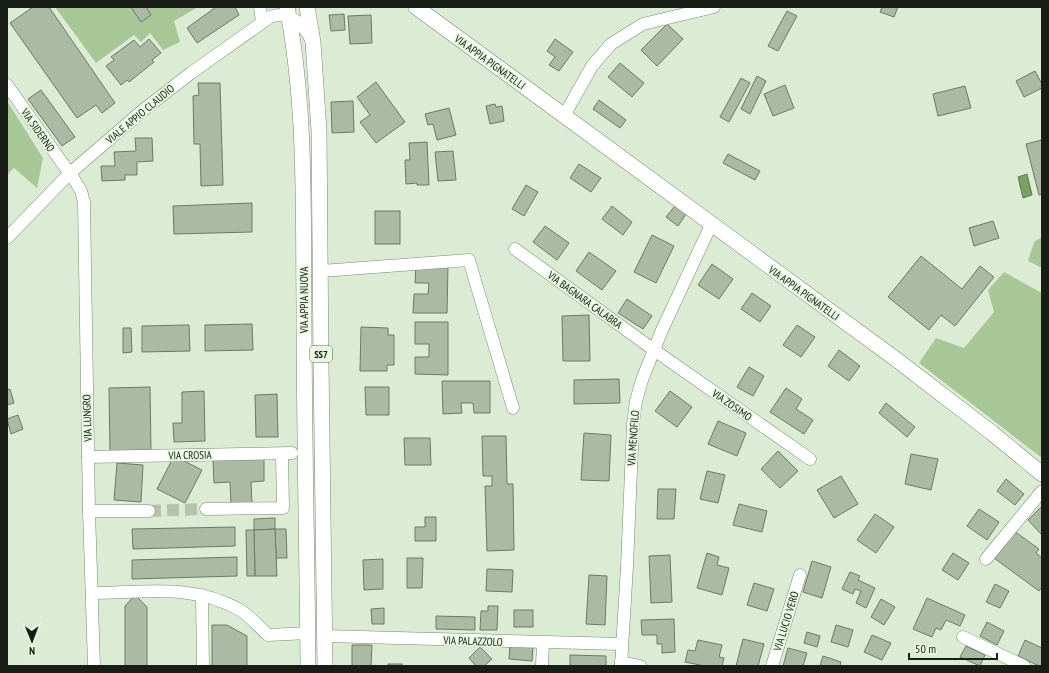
<svg xmlns="http://www.w3.org/2000/svg" width="1049" height="673" font-family="'PT Sans Narrow',sans-serif">
<rect width="100%" height="100%" fill="#dcecd4"/>
<g fill="#a8c797">
<polygon points="55,7 198,7 174,21 180,42 163,50 150,33 141,42 134,35 96,63"/>
<polygon points="7,101 43,158 37,188 14,168 7,175"/>
<polygon points="1042,237 1042,268 1028,261 1034,242"/>
<polygon points="1004,272 1042,293 1042,458 919,363 936,338 964,348 994,312 988,290"/>
</g>
<polygon fill="#7aa064" stroke="#5d794c" points="1027,174 1032,195 1023,198 1018,177"/>
<g fill="#abbaa3" stroke="#6c7a64">
<polygon points="33,7 49,7 115,103 102,113 96,105 77,118 10,23"/>
<polygon points="131,7 146,7 151,15 141,22"/>
<polygon points="216,7 235,7 239,15 197,43 187,28"/>
<polygon points="882,7 898,7 894,17 880,12"/>
<polygon points="787,11 797,16 778,51 768,46"/>
<polygon points="344,14 345,30 331,31 329,15"/>
<polygon points="371,15 372,43 350,44 348,16"/>
<polygon points="667,24 683,39 657,66 641,50"/>
<polygon points="149,39 161,53 152,60 154,62 129,82 127,80 121,85 106,66 114,60 111,57 134,40 140,47"/>
<polygon points="555,39 573,52 559,71 549,65 555,57 547,51"/>
<polygon points="620,63 644,83 632,97 608,77"/>
<polygon points="1035,71 1042,84 1042,88 1024,97 1016,81"/>
<polygon points="757,76 766,81 750,114 741,109"/>
<polygon points="741,78 750,83 729,122 720,117"/>
<polygon points="376,82 405,122 376,143 360,122 370,115 357,97"/>
<polygon points="198,83 220,83 223,185 201,186 200,144 194,144 193,96 199,95"/>
<polygon points="785,85 794,108 773,116 764,94"/>
<polygon points="965,86 971,108 938,116 933,94"/>
<polygon points="41,90 75,137 62,146 28,99"/>
<polygon points="599,100 626,120 620,128 593,109"/>
<polygon points="353,101 354,132 332,133 331,102"/>
<polygon points="495,104 496,107 502,106 504,121 490,124 486,106"/>
<polygon points="449,108 456,135 437,140 433,124 428,125 425,114"/>
<polygon points="135,138 152,138 153,161 137,162 137,175 125,175 125,180 102,181 101,166 115,166 114,152 136,151"/>
<polygon points="1042,140 1042,194 1039,195 1026,144"/>
<polygon points="427,142 429,185 417,185 417,183 406,184 405,160 410,160 409,143"/>
<polygon points="453,151 456,180 438,181 435,152"/>
<polygon points="728,154 760,171 755,180 723,163"/>
<polygon points="579,164 601,178 591,192 570,178"/>
<polygon points="526,185 538,192 524,216 512,209"/>
<polygon points="252,203 252,232 174,234 173,206"/>
<polygon points="612,206 632,222 623,235 602,219"/>
<polygon points="675,206 686,214 678,226 666,217"/>
<rect x="375" y="211" width="25" height="33"/>
<polygon points="993,221 999,238 974,246 969,228"/>
<polygon points="545,226 569,243 557,260 533,242"/>
<polygon points="652,235 674,246 656,283 634,272"/>
<polygon points="589,252 616,271 602,290 576,271"/>
<polygon points="921,256 962,289 980,266 994,277 955,326 941,315 929,330 888,297"/>
<polygon points="712,264 733,279 719,299 698,285"/>
<polygon points="416,265 448,266 447,313 413,313 414,294 428,294 429,283 415,283"/>
<polygon points="752,293 771,306 760,322 741,309"/>
<polygon points="627,299 652,316 643,329 618,313"/>
<polygon points="589,315 590,361 563,361 562,316"/>
<polygon points="415,322 448,322 448,375 415,374 415,357 429,357 429,344 415,344"/>
<polygon points="252,324 253,350 205,351 205,325"/>
<polygon points="189,325 190,351 142,352 142,326"/>
<polygon points="797,325 815,337 801,357 783,345"/>
<polygon points="361,327 388,328 388,335 394,335 394,365 387,365 387,371 360,371"/>
<polygon points="123,328 131,328 132,352 123,353"/>
<polygon points="839,350 860,366 849,381 828,366"/>
<polygon points="749,367 764,376 753,396 737,387"/>
<polygon points="619,379 620,403 574,404 574,380"/>
<polygon points="442,381 490,381 490,413 474,413 473,403 461,403 462,413 443,414"/>
<polygon points="150,387 151,450 110,451 109,388"/>
<polygon points="365,387 389,387 389,415 366,415"/>
<polygon points="786,388 802,399 796,409 813,420 804,434 770,412"/>
<polygon points="10,389 14,403 7,405 7,390"/>
<polygon points="204,391 205,441 174,442 173,423 182,423 182,392"/>
<polygon points="670,391 692,407 677,427 655,411"/>
<polygon points="277,394 278,437 256,437 255,395"/>
<polygon points="886,403 915,427 907,437 879,413"/>
<polygon points="18,415 23,429 11,434 7,419"/>
<polygon points="718,421 746,433 737,456 708,444"/>
<polygon points="584,433 611,435 609,481 581,480"/>
<polygon points="482,436 506,436 507,484 513,484 514,550 487,551 485,486 492,486 492,476 483,476"/>
<polygon points="404,438 430,438 431,465 405,465"/>
<polygon points="778,451 798,471 780,488 761,469"/>
<polygon points="911,454 938,459 931,490 905,484"/>
<polygon points="174,456 202,470 185,503 157,489"/>
<polygon points="264,459 264,481 251,482 252,504 231,504 230,482 214,483 213,460"/>
<polygon points="117,463 143,465 141,502 114,500"/>
<polygon points="707,471 725,475 718,503 700,499"/>
<polygon points="841,476 858,504 834,518 817,490"/>
<polygon points="1006,479 1024,494 1015,505 997,491"/>
<polygon points="658,489 676,489 674,519 657,519"/>
<polygon points="739,504 767,511 762,532 733,525"/>
<polygon points="1042,506 1042,535 1028,520"/>
<polygon points="979,509 999,522 987,540 967,526"/>
<polygon points="875,514 894,527 876,553 857,540"/>
<polygon points="425,517 436,517 436,541 415,541 415,527 425,527"/>
<polygon points="275,518 275,529 254,530 254,519"/>
<polygon points="235,527 235,546 133,549 132,529"/>
<polygon points="275,529 286,529 287,558 276,558"/>
<polygon points="275,529 277,576 255,576 254,530"/>
<polygon points="246,530 254,530 255,576 247,576"/>
<polygon points="1014,531 1039,549 1036,553 1042,558 1042,587 1039,591 994,558"/>
<polygon points="707,553 719,557 717,565 729,568 722,595 697,588"/>
<polygon points="953,553 969,563 958,580 942,570"/>
<polygon points="670,555 672,602 651,603 649,556"/>
<polygon points="237,557 237,576 132,579 132,560"/>
<polygon points="407,558 423,558 422,588 407,588"/>
<polygon points="383,559 383,589 364,590 363,560"/>
<polygon points="812,561 831,567 822,598 803,592"/>
<polygon points="487,569 513,570 512,592 486,591"/>
<polygon points="850,572 860,576 858,580 875,588 866,608 856,603 861,591 855,589 853,594 842,589"/>
<polygon points="589,575 607,576 605,625 586,624"/>
<polygon points="754,583 774,589 767,611 747,605"/>
<polygon points="995,584 1009,591 1000,608 986,602"/>
<polygon points="135,595 147,607 147,666 125,666 125,606"/>
<polygon points="927,598 965,615 960,626 946,620 941,630 936,628 932,637 913,629"/>
<polygon points="881,599 895,607 884,625 871,617"/>
<polygon points="488,606 498,606 497,630 480,630 481,611 488,611"/>
<polygon points="384,608 384,624 372,624 371,609"/>
<rect x="514" y="610" width="19" height="17"/>
<polygon points="436,616 475,617 475,630 436,629"/>
<polygon points="674,619 675,652 662,653 662,644 657,644 657,635 642,635 641,620"/>
<polygon points="987,622 1004,631 997,645 980,636"/>
<polygon points="212,625 227,625 247,636 247,666 212,666"/>
<polygon points="836,625 853,630 848,647 831,642"/>
<polygon points="807,632 820,636 817,647 804,643"/>
<polygon points="872,635 891,643 882,660 864,652"/>
<polygon points="743,639 764,644 758,666 736,666"/>
<polygon points="698,640 722,645 719,657 724,658 722,666 705,666 685,662 688,650 695,651"/>
<polygon points="1025,640 1042,648 1042,666 1039,666 1018,656"/>
<polygon points="510,644 533,646 532,661 509,659"/>
<polygon points="352,645 372,645 371,666 352,666"/>
<polygon points="966,646 985,655 980,666 960,657"/>
<polygon points="480,647 492,659 484,666 476,666 469,658"/>
<polygon points="788,648 807,653 803,666 783,666"/>
<polygon points="570,655 606,656 606,666 570,666"/>
<polygon points="823,656 841,662 840,666 820,666"/>
<rect x="388" y="664" width="14" height="2"/>
</g>
<g fill="none" stroke-linecap="round" stroke-linejoin="round">
<polyline stroke="#b5c3ae" stroke-width="12" stroke-dasharray="12 6" stroke-linecap="butt" points="149,511 206,509"/>
<g stroke="#798872" stroke-width="13">
<g id="minor">
<polyline points="260,7 262,22"/>
<polyline points="7,85 75,181 81,191 84,202 89,511 94,666"/>
<polyline points="564,116 592,66 611,44 643,24 714,7"/>
<path d="M 7,238 L 69,174 L 142,111 L 191,73 L 270,17 C 289,10 302,23 311,39"/>
<polyline points="515,249 654,350 810,459"/>
<polyline points="321,271 469,260 513,408"/>
<polyline points="88,457 292,453"/>
<polyline points="206,509 283,508 282,454"/>
<polyline points="89,511 149,511"/>
<polyline points="986,559 1042,491"/>
<path d="M 92,593 C 142,593 194,583 240,610 C 250,616 259,627 268,635 L 308,633"/>
<polyline points="202,595 203,666"/>
<polyline points="324,636 622,644"/>
<polyline points="963,637 1024,666"/>
<polyline points="621,662 640,666"/>
<polyline points="542,666 543,643"/>
<polyline points="621,666 627,566 633,424 636,401 642,380 662,330 711,225"/>
<polyline points="772,666 800,575"/>
</g>
</g>
<g stroke="#798872" stroke-width="16">
<g id="major">
<path d="M 287,7 C 306,105 303,205 304,305 C 304,425 307,546 308,666"/>
<polyline points="307,7 313,42 319,131 321,362 325,666"/>
<polyline points="416,7 897,360 992,433 1042,474"/>
</g>
</g>
<use href="#minor" stroke="#fff" stroke-width="12"/>
<use href="#major" stroke="#fff" stroke-width="15"/>
</g>
<g text-anchor="middle" stroke-width="3.5" stroke-linejoin="round" paint-order="stroke">
<rect fill="#e9f9e1" stroke="#576052" stroke-width="1" x="310" y="346" width="22" height="16" rx="3"/>
<g font-size="10" font-weight="bold" fill="#181e15">
<text x="321" y="358">SS7</text>
</g>
<g font-size="11" fill="#181e15" stroke="#e9f9e1">
<text transform="translate(490 62) rotate(36)" y="4">VIA APPIA PIGNATELLI</text>
<text transform="translate(140 114) rotate(-40)" y="4">VIALE APPIO CLAUDIO</text>
<text transform="translate(38 130) rotate(55)" y="4">VIA SIDERNO</text>
<text transform="translate(804 293) rotate(36)" y="4">VIA APPIA PIGNATELLI</text>
<text transform="translate(304 300) rotate(-90)" y="4">VIA APPIA NUOVA</text>
<text transform="translate(585 300) rotate(36)" y="4">VIA BAGNARA CALABRA</text>
<text transform="translate(732 405) rotate(35)" y="4">VIA ZOSIMO</text>
<text transform="translate(87 418) rotate(-92)" y="4">VIA LUNGRO</text>
<text transform="translate(633 438) rotate(-86)" y="4">VIA MENOFILO</text>
<text transform="translate(190 455) rotate(-1)" y="4">VIA CROSIA</text>
<text transform="translate(786 621) rotate(-73)" y="4">VIA LUCIO VERO</text>
<text transform="translate(473 641) rotate(2)" y="4">VIA PALAZZOLO</text>
</g>
</g>
<rect width="1049" height="673" fill="none" stroke="#181e15" stroke-width="16"/>
<g transform="translate(32 641) rotate(179)" stroke="#e9f9e1" stroke-width="3" paint-order="stroke">
<path d="M0-3L7 15L0 10L-7 15Z" fill="#181e15"/>
<text y="-6" font-size="11" font-weight="bold" text-anchor="middle" fill="#181e15">N</text>
</g>
<path d="M909 653v6h88v-6" fill="none" stroke="#181e15" stroke-width="2"/>
<text x="915" y="653" font-size="12" fill="#181e15" stroke="#e9f9e1" stroke-width="3" paint-order="stroke">50 m</text>
</svg>
